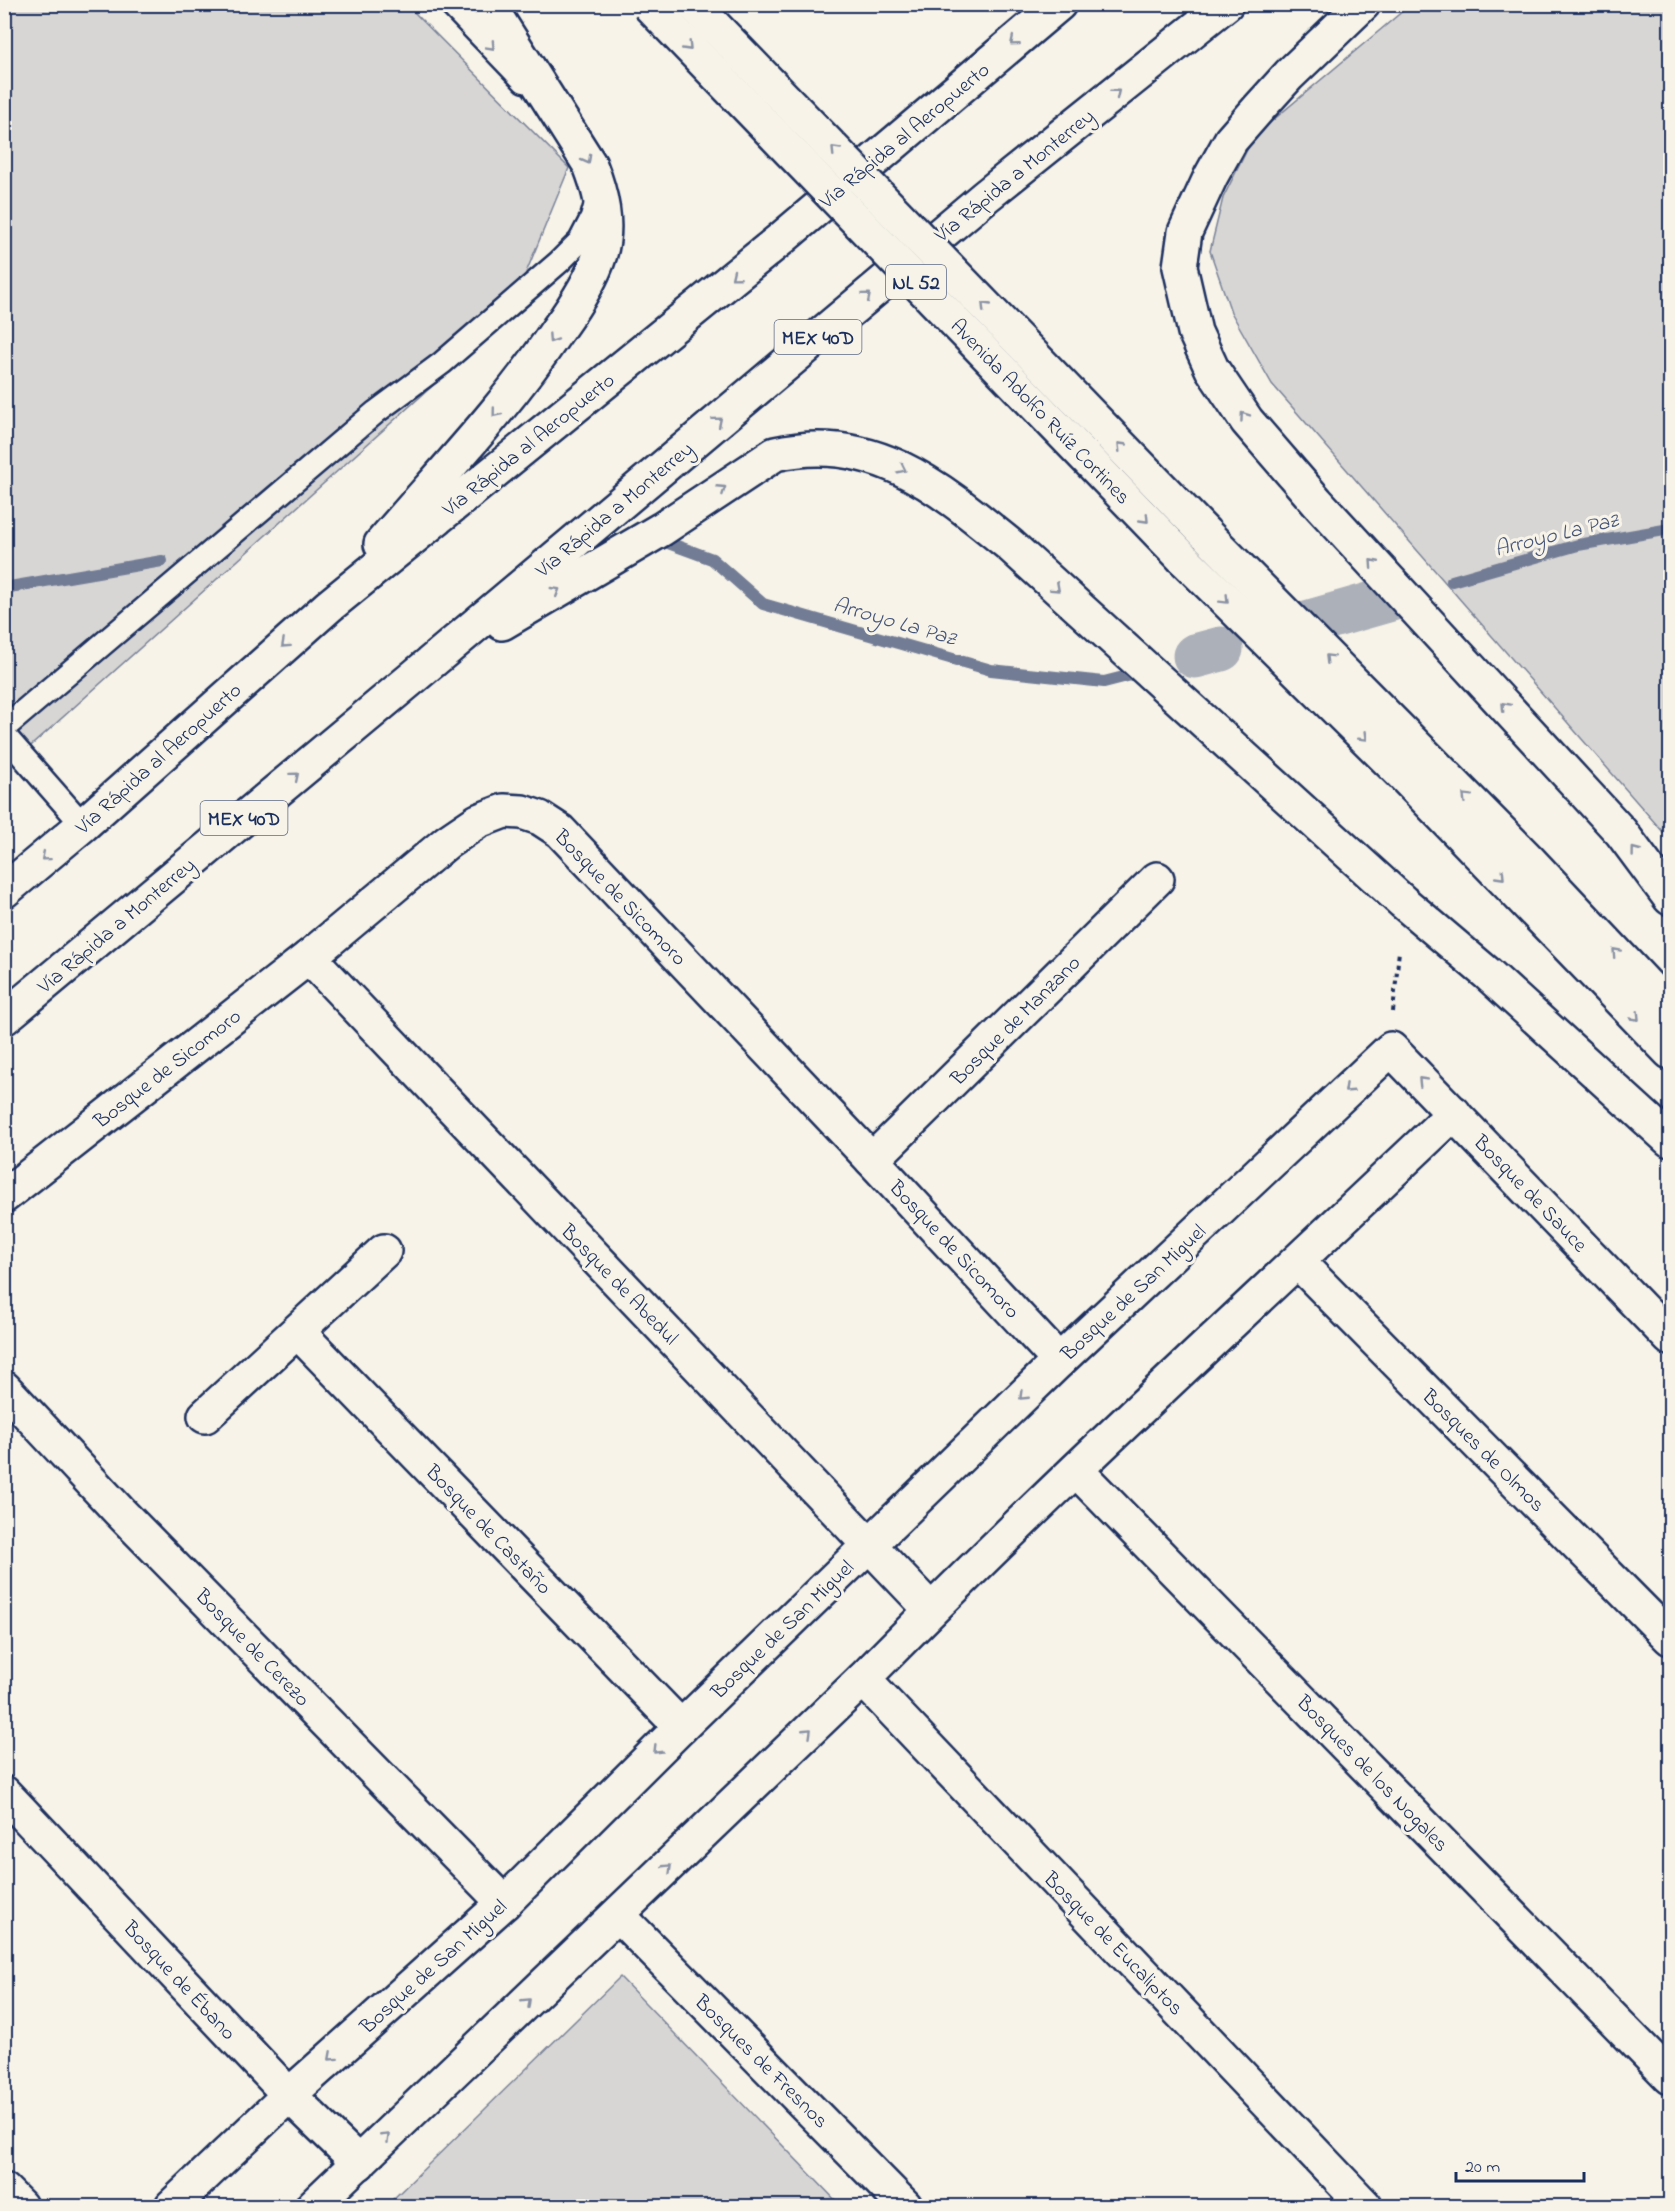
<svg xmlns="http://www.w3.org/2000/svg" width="1675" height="2211" font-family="'Indie Flower',sans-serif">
<rect width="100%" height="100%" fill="#f7f3e8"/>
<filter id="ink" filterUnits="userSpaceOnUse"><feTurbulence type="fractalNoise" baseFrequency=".0167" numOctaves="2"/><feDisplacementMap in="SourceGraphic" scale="12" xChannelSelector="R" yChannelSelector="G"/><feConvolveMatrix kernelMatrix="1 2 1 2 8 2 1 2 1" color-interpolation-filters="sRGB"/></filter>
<g filter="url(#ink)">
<g fill="#d7d6d4" stroke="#798299" stroke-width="1.5">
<polygon points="5,5 407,5 569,168 507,319 5,769"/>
<polygon points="1410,5 1670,5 1670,840 1272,384 1231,312 1210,251 1223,198 1254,136"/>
<polygon points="620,1977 841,2206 386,2206"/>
</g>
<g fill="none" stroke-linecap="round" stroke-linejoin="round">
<g stroke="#727c95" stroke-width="12">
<polyline points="663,541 712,559 763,604 991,670 1104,682 1135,674"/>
<polyline points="1452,581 1578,545 1670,529"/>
<polyline points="4,588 162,561"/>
</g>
<g stroke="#acb0b9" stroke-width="45">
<polyline points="1300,625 1394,598"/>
<polyline points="1195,656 1221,649"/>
</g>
<g stroke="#1b2f5e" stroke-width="27">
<g id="lane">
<polyline points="450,4 524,81"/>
<polyline points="4,728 376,412 442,363 559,262 580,241 592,218 597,200"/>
<polyline points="4,735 83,825"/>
</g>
</g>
<g stroke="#1b2f5e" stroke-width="38">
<g id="street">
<polyline points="309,957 931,1610"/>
<polyline points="872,1160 1157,879"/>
<polyline points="4,1196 309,957 447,842 478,821 504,811 522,812 540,818 560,831 872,1160 1059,1361"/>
<polyline points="1298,1262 1670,1638"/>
<polyline points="298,1332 681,1727"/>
<polyline points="4,1388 119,1511 504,1903"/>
<polyline points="205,1416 384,1251"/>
<polyline points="1076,1470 1670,2077"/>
<polyline points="863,1679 1365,2206"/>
<polyline points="4,1793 289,2095 359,2163"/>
<polyline points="618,1915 905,2206"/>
<polyline points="4,2190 20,2206"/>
<polyline points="172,2206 289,2095 504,1903 681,1727 1059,1361 1391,1049 1670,1338"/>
<path d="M 313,2206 L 863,1679 C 1054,1484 1257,1301 1454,1113"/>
</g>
</g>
<g stroke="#1b2f5e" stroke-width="38">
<g id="primary">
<polyline points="1205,533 1527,858 1670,1010"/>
<polyline points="1184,559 1404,776 1670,1052"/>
</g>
</g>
<g stroke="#1b2f5e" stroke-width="38">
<g id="highway">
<polyline points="1363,4 1289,75 1259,108 1231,140 1211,176 1185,232 1180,267 1195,332 1212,369 1247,421 1317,502 1621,832 1670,898"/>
<path d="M 381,544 C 442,473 506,407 558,329 C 574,307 592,280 600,254 C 609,224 601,193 590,165 L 488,4"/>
<path d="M 502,623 L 662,529 L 775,454 C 873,431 940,488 1011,546 L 1403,902 L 1488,974 L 1670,1140"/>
<polyline points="4,891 83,825 329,606 781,239 1059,4"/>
<polyline points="4,1018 416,675 986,196 1226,4"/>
</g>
</g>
<polyline stroke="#1b2f5e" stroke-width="4" stroke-dasharray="4.5 4.5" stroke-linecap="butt" points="1393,1012 1399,951"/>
<use href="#lane" stroke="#f7f3e8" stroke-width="22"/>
<use href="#street" stroke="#f7f3e8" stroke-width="33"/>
<use href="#primary" stroke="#f7f3e8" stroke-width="33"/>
<use href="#highway" stroke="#f7f3e8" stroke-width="33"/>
<g stroke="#1b2f5e" stroke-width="38" stroke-linecap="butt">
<g id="primary-bridge">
<polyline points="648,4 1184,559"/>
<polyline points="693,4 1205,533"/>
</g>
</g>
<use href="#primary-bridge" stroke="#f7f3e8" stroke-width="33"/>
</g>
<defs><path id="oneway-chevron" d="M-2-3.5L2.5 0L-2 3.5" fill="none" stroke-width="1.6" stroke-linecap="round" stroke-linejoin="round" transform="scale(1.5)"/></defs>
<g stroke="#8991a3">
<use href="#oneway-chevron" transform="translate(1014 42) rotate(140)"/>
<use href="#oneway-chevron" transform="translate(491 46) rotate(47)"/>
<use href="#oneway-chevron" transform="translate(688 47) rotate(46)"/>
<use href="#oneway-chevron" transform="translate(1116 93) rotate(-39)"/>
<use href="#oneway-chevron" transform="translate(835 150) rotate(-134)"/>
<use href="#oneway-chevron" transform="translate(587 160) rotate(61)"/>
<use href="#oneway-chevron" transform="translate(735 276) rotate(141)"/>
<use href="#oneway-chevron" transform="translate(867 296) rotate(-40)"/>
<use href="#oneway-chevron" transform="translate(985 306) rotate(-134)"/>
<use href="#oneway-chevron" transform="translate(552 339) rotate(124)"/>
<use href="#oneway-chevron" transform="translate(496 413) rotate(129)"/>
<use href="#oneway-chevron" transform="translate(1244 416) rotate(-125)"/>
<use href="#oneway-chevron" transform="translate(718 421) rotate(-40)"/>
<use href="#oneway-chevron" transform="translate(1121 446) rotate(-134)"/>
<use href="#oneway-chevron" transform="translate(902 469) rotate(26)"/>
<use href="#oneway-chevron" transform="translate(722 489) rotate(-33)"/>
<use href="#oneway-chevron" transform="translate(1145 519) rotate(46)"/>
<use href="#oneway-chevron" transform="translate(1373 563) rotate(-132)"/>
<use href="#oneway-chevron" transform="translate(1056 588) rotate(42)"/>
<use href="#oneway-chevron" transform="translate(556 591) rotate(-31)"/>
<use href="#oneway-chevron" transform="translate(1225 600) rotate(45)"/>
<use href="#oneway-chevron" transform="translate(285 644) rotate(138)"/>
<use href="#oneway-chevron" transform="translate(1329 658) rotate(-135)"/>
<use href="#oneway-chevron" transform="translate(1505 706) rotate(-133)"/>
<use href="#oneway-chevron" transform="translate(1364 737) rotate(45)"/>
<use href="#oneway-chevron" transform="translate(295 776) rotate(-40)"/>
<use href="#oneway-chevron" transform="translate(1466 797) rotate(-135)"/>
<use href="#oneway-chevron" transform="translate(1635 851) rotate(-127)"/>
<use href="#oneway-chevron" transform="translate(45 857) rotate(140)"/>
<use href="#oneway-chevron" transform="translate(1501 876) rotate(46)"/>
<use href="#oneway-chevron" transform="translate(1616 952) rotate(-133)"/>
<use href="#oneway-chevron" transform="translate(1636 1017) rotate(46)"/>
<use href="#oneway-chevron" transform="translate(1422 1081) rotate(-134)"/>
<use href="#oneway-chevron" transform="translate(1348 1089) rotate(137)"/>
<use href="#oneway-chevron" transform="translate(1023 1396) rotate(136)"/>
<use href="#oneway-chevron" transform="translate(808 1732) rotate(-44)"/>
<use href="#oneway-chevron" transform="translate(657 1750) rotate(135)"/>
<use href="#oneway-chevron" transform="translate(668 1868) rotate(-44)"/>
<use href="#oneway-chevron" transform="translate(527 2002) rotate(-44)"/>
<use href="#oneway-chevron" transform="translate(332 2057) rotate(138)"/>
<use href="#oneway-chevron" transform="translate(386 2137) rotate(-44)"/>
</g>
</g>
<g text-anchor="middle" stroke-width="6" stroke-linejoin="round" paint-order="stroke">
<g fill="#f7f3e8" stroke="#5d6a87" stroke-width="1.5">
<rect x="886" y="265" width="60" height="34" rx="4.5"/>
<rect x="774.5" y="320" width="87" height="34" rx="4.5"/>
<rect x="200.5" y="801" width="87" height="34" rx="4.5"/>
</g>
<g font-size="20" font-weight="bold" fill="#1b2f5e">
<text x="916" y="289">NL 52</text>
<text x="818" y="344">MEX 40D</text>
<text x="244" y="825">MEX 40D</text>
</g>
<g font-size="21" fill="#1b2f5e" stroke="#f7f3e8">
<text transform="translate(904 135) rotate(-40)" y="7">Vía Rápida al Aeropuerto</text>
<text transform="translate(1014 175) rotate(-39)" y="7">Vía Rápida a Monterrey</text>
<text transform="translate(1041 411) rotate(46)" y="7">Avenida Adolfo Ruíz Cortines</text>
<text transform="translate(528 444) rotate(-39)" y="7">Vía Rápida al Aeropuerto</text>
<text transform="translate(614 509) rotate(-40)" y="7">Vía Rápida a Monterrey</text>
<text transform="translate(158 758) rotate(-42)" y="7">Vía Rápida al Aeropuerto</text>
<text transform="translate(621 897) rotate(46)" y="7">Bosque de Sicomoro</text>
<text transform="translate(116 925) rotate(-40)" y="7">Vía Rápida a Monterrey</text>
<text transform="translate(1015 1020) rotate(-45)" y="7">Bosque de Manzano</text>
<text transform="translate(167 1068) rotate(-38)" y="7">Bosque de Sicomoro</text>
<text transform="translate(1531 1193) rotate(46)" y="7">Bosque de Sauce</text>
<text transform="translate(955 1249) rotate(47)" y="7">Bosque de Sicomoro</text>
<text transform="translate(620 1284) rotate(46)" y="7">Bosque de Abedul</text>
<text transform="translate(1133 1292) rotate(-43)" y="7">Bosque de San Miguel</text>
<text transform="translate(1484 1450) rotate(45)" y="7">Bosques de Olmos</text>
<text transform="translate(489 1529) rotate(46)" y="7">Bosque de Castaño</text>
<text transform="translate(782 1629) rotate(-44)" y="7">Bosque de San Miguel</text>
<text transform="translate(253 1647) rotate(46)" y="7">Bosque de Cerezo</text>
<text transform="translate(1373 1773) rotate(46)" y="7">Bosques de los Nogales</text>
<text transform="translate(1114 1943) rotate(46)" y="7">Bosque de Eucaliptos</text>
<text transform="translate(433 1966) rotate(-42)" y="7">Bosque de San Miguel</text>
<text transform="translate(180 1980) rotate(47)" y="7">Bosque de Ébano</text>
<text transform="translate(762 2061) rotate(45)" y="7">Bosques de Fresnos</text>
</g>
<g font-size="22" font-style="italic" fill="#465679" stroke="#f7f3e8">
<text transform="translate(1556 533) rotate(-14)" y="8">Arroyo La Paz</text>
<text transform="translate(895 620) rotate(16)" y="8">Arroyo La Paz</text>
</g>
</g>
<rect width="1675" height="2211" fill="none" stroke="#f7f3e8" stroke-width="24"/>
<rect x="12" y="12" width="1651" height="2187" fill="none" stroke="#1b2f5e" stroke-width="2" filter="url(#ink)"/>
<path d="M1456 2172v9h128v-9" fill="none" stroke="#1b2f5e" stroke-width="3"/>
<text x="1465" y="2172" font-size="18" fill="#1b2f5e" stroke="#f7f3e8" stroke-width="4.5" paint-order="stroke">20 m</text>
</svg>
